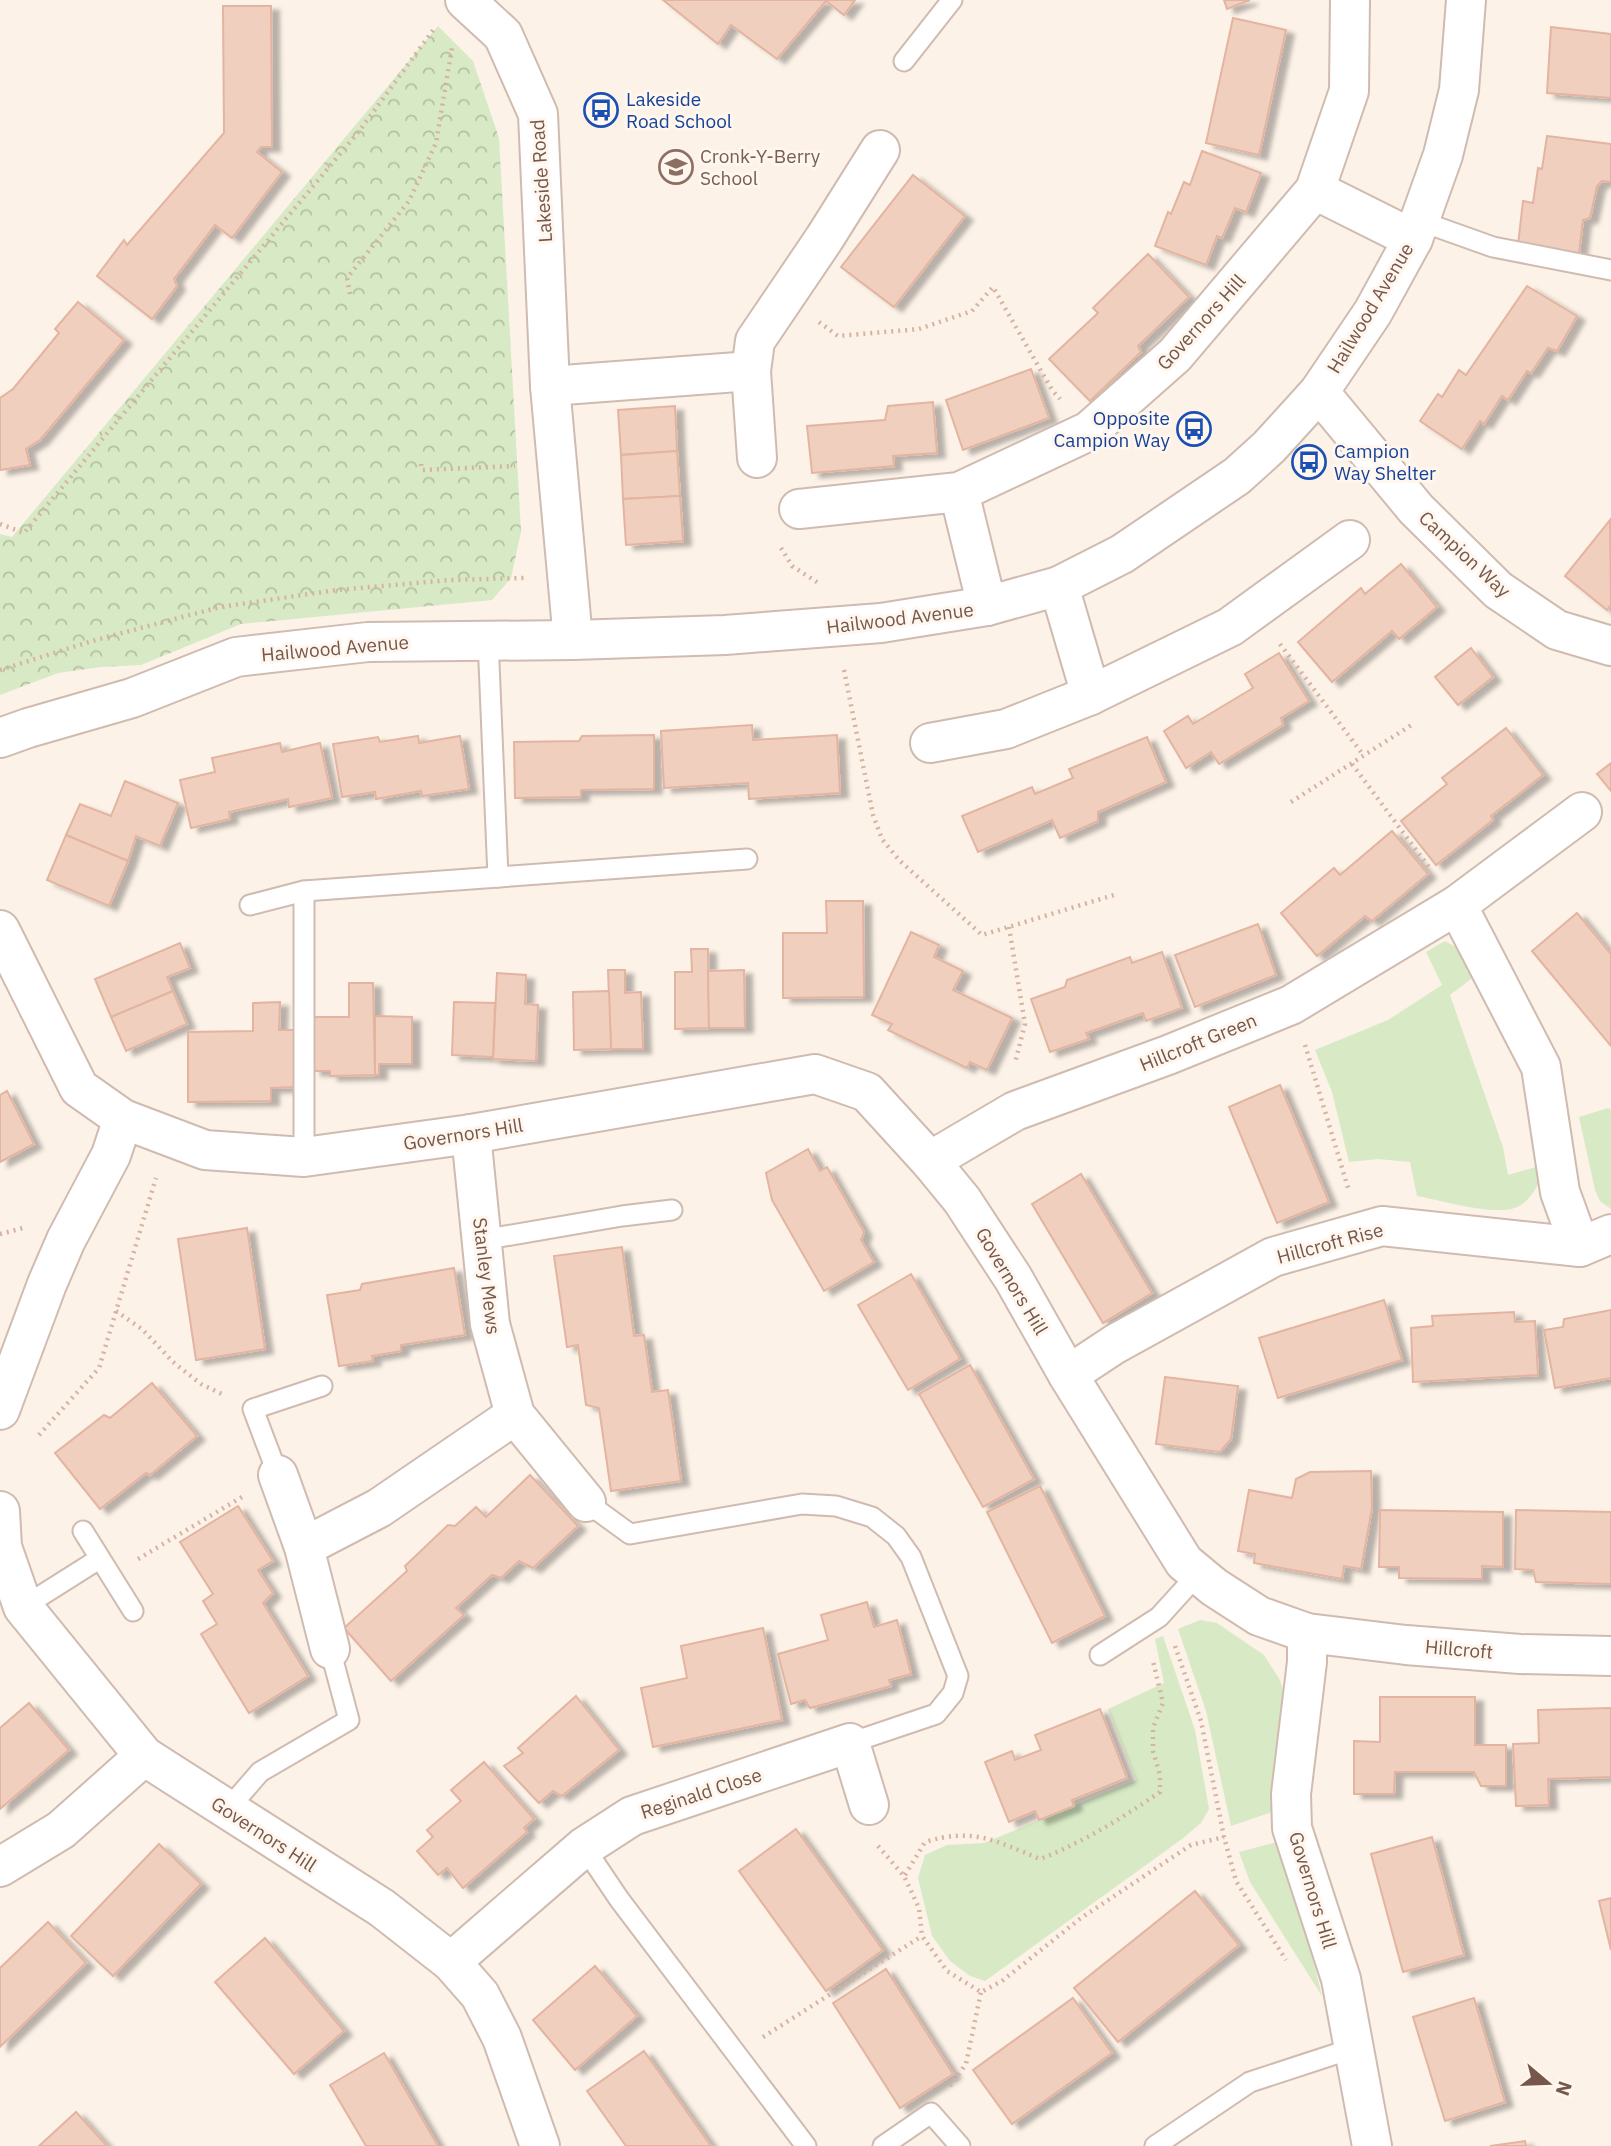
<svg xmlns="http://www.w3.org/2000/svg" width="1611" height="2146" font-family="'IBM Plex Sans',sans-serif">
<defs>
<pattern id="park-crowns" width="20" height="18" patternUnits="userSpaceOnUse" patternTransform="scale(1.75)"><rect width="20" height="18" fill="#d7eac5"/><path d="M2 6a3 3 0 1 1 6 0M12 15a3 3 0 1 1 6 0" fill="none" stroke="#b3c0a2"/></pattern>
<filter id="shadow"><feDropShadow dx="8" dy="4.5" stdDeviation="2" flood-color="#0004"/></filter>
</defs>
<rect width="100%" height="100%" fill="#fcf2e7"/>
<g fill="#d7eac5">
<path d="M 1445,941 L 1459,949 L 1474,977 L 1450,995 L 1503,1147 L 1508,1175 L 1536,1167 L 1539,1183 C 1533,1193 1528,1202 1517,1207 C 1495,1217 1441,1200 1417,1196 L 1410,1162 L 1378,1159 L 1349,1162 L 1332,1092 L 1315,1050 L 1388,1020 L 1442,985 L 1426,952 Z"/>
<polygon points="1608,1108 1611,1110 1611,1209 1600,1201 1595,1190 1579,1117"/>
<polygon points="1200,1620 1217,1623 1264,1655 1280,1680 1287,1704 1275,1811 1231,1826 1206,1711 1178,1629"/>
<polygon points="1163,1636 1195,1730 1209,1809 1201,1823 1182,1839 985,1981 970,1976 950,1961 932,1936 918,1878 925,1855 947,1845 984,1843 1136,1780 1108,1709 1164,1683 1155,1639"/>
<polygon points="1277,1842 1305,1928 1322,1996 1250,1882 1239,1852"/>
</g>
<polygon fill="url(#park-crowns)" points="438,26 473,61 499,138 521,532 511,578 492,600 241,624 141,665 101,667 58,673 0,695 0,534 12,537"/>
<g fill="#f1cfbf" stroke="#e3b4a0" stroke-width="2" filter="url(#shadow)">
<polygon points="663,0 855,0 844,15 826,1 777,59 731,25 718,44"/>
<polygon points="1224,0 1250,0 1227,9"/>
<polygon points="223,6 271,6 272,147 261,147 257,152 282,172 232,238 215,225 174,279 177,286 152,319 97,276 124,240 127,245 224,133"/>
<polygon points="1233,18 1286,30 1259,155 1206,143"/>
<polygon points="1551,27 1611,34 1611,98 1547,93"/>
<polygon points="1547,136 1611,144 1611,182 1602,181 1597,186 1590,218 1583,220 1579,253 1518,245 1523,201 1533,203 1538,168 1542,169"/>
<polygon points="1202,151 1261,173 1246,212 1235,208 1222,238 1217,236 1206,265 1155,246 1168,212 1171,214 1184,182 1190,185"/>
<polygon points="913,175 965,216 894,307 841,267"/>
<polygon points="1148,254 1189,297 1138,346 1141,352 1090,401 1049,359 1098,313 1093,308"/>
<polygon points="1527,286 1577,316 1557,351 1548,348 1531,373 1527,371 1508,400 1502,396 1484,424 1480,421 1462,449 1420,421 1438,394 1442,397 1459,370 1466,375"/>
<polygon points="78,302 124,340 40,440 26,449 30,465 0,470 0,398 13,389 59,333 55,329"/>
<polygon points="1031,369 1049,418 963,450 946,400"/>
<polygon points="933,402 937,453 893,456 894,466 812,473 807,426 885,420 888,406"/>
<polygon points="675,406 677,451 621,455 618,410"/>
<polygon points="677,451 680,496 623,499 621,455"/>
<polygon points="680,496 683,541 626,545 623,499"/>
<polygon points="1610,520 1611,605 1607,610 1565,576"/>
<polygon points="1401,564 1437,607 1399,639 1392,631 1332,682 1298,642 1361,588 1365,594"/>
<polygon points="1471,648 1493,677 1458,705 1435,677"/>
<polygon points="1279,653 1309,701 1281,718 1283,725 1219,764 1211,752 1186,768 1164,731 1188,716 1193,724 1253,688 1245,674"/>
<polygon points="752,725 753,740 837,735 840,793 749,799 748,783 664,788 661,731"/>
<polygon points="1506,728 1543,775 1491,816 1493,820 1436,865 1401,821 1447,784 1442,778"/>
<polygon points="654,735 654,789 581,790 581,797 515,798 514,742 579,741 582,736"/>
<polygon points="418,736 419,743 460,736 469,789 422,796 421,791 376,799 375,792 342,797 333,744 378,737 380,742"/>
<polygon points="1147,737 1166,782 1098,812 1098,821 1060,838 1052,820 978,852 962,816 1032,787 1035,794 1073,778 1069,769"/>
<polygon points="280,743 282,752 320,743 332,798 289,807 288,799 229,812 230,819 191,828 180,780 215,772 212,758"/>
<polygon points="1611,763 1611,791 1597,774"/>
<polygon points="125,781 178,803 160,846 136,836 128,861 66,835 80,804 111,816"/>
<polygon points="1392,831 1428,874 1372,921 1365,916 1317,956 1281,913 1334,868 1340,875"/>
<polygon points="66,835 128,861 109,906 47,880"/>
<polygon points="826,901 863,901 864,997 783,998 783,933 827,933"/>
<polygon points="1577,913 1611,954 1611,1046 1532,951"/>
<polygon points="1258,924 1276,975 1195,1007 1175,955"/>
<polygon points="911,932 939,945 934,957 963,971 953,990 1012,1018 987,1070 970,1062 967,1068 888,1030 892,1024 872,1015"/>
<polygon points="180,943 190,968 167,977 173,991 111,1017 95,979"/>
<polygon points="691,949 708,949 709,1028 675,1029 675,972 692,972"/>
<polygon points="1162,952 1182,1008 1146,1021 1143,1013 1086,1033 1089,1039 1050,1052 1031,999 1065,987 1067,980 1130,957 1132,963"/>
<polygon points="608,970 625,970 625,993 641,992 643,1049 611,1049"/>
<polygon points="744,970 745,1028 709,1028 708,971"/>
<polygon points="497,973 526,975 525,1004 538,1005 536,1061 493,1059"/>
<polygon points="349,983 373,983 375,1075 330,1076 330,1071 313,1071 312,1017 349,1017"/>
<polygon points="173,991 187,1024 126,1051 111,1017"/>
<polygon points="609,991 611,1049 574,1050 573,992"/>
<polygon points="280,1002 279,1030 296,1030 296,1087 271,1088 271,1101 188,1102 188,1032 253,1031 253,1003"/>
<polygon points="454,1002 495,1003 493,1057 452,1055"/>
<polygon points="375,1016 412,1017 412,1064 379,1064 379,1075 375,1075"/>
<polygon points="1280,1085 1329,1202 1277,1223 1229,1107"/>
<polygon points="7,1091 34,1144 0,1162 0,1095"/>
<polygon points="808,1149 820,1171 827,1167 864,1232 861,1240 874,1262 824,1291 772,1200 766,1173"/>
<polygon points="1081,1174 1152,1293 1103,1323 1032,1204"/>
<polygon points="247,1228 265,1349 196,1360 178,1239"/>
<polygon points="622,1247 634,1336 644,1335 652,1392 668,1390 681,1481 611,1491 599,1408 586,1405 578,1345 567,1347 554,1256"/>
<polygon points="454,1268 465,1335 401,1345 401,1351 372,1356 373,1361 339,1366 327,1295 360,1290 362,1284"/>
<polygon points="911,1274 960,1359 908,1390 858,1305"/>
<polygon points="1384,1300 1402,1360 1278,1398 1259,1338"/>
<polygon points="1611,1310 1611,1378 1555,1388 1544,1330 1563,1327 1564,1319"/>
<polygon points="1514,1312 1515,1322 1535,1321 1538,1375 1413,1382 1411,1328 1433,1326 1432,1316"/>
<polygon points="970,1365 1034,1479 983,1507 919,1394"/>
<polygon points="1165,1377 1238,1386 1231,1439 1220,1452 1156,1444"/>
<polygon points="152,1383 197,1436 150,1475 146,1473 100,1509 55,1453 104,1415 110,1418"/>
<polygon points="1371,1471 1372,1508 1361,1569 1344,1566 1342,1579 1254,1563 1255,1554 1238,1551 1249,1490 1292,1498 1296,1479 1310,1472"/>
<polygon points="530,1475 578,1526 533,1568 519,1561 501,1578 492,1575 456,1608 464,1615 391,1681 344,1628 407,1571 405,1566 448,1525 455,1526 476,1507 486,1517"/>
<polygon points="1040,1486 1105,1616 1052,1643 987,1512"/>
<polygon points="238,1506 273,1561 258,1570 273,1593 263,1603 308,1676 249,1713 201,1634 217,1624 203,1601 213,1594 180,1542"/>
<polygon points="1380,1510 1503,1512 1503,1567 1482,1566 1482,1579 1399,1578 1399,1567 1379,1567"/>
<polygon points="1516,1510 1611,1512 1611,1584 1536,1582 1533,1570 1515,1569"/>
<polygon points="867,1602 874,1627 897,1620 911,1674 889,1680 891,1686 810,1708 805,1700 791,1704 778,1654 828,1640 821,1615"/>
<polygon points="763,1628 782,1720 653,1747 641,1688 687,1678 681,1646"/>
<polygon points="576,1696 619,1750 562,1796 553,1791 539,1803 504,1766 523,1753 518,1748"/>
<polygon points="1380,1697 1475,1697 1475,1745 1506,1745 1506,1786 1481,1786 1474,1772 1395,1772 1394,1794 1354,1794 1354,1741 1380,1742"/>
<polygon points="29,1703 69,1750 0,1809 0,1728"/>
<polygon points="1611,1708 1611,1777 1548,1779 1549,1805 1516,1806 1513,1744 1539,1743 1538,1710"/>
<polygon points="1100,1709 1127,1778 1072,1800 1074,1806 1039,1820 1035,1811 1009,1822 985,1762 1012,1751 1015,1760 1041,1750 1035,1735"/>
<polygon points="484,1762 534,1819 524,1828 527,1832 463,1888 447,1868 438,1875 417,1851 433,1837 427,1830 461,1801 451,1790"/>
<polygon points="796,1829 883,1950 826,1991 739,1871"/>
<polygon points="1432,1837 1464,1955 1403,1972 1371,1854"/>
<polygon points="159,1844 201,1884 113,1976 71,1936"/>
<polygon points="1195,1891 1239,1945 1118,2042 1074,1988"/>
<polygon points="1611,1898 1611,1950 1599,1901"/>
<polygon points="48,1922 86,1963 0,2047 0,1968"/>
<polygon points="265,1938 344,2031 294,2074 215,1982"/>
<polygon points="595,1966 637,2016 575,2070 533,2020"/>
<polygon points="886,1969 953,2074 900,2108 833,2003"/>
<polygon points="1073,1998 1112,2053 1012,2124 973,2070"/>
<polygon points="1474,1998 1505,2102 1445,2121 1413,2017"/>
<polygon points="644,2051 711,2146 626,2146 587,2091"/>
<polygon points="384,2053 438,2146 366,2146 330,2085"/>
<polygon points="76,2112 107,2146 39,2146"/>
<polygon points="1525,2141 1526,2146 1490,2146"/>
</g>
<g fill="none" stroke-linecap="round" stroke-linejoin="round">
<g stroke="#d0bbb0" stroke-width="23">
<g id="service">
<polyline points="904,61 952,0"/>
<polyline points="1420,221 1493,247 1611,270"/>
<polyline points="488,639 498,877"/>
<polyline points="304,891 304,1157"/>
<polyline points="250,905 304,891 747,859"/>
<polyline points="482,1240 622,1216 672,1210"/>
<polyline points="278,1475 253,1409 322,1386"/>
<polyline points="586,1502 630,1534 802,1504 836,1506 872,1517 896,1536 911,1557 958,1676 953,1693 936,1714 850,1743"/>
<polyline points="83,1531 133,1611"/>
<polyline points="23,1607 99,1559"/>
<polyline points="1100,1655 1159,1617 1198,1574"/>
<polyline points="227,1810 260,1772 349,1720 330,1649"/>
<polyline points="584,1847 619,1899 806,2146"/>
<polyline points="883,2146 931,2113 960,2146"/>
<polyline points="1155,2146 1250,2082 1354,2048"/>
</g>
</g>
<g stroke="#d0bbb0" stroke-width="42">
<g id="minor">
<polyline points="465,0 503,35 538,114 550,386 573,640"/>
<polyline points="1315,190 1413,239"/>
<polyline points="550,386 751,371"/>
<polyline points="1319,392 1416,509 1498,590 1557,630 1611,646"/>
<polyline points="757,458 751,371 755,341 824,239 880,150"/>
<polyline points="959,492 987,606"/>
<polyline points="799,509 959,492 1089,431 1175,355 1315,190 1349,91 1350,0"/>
<polyline points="1059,586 1091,695 1230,627 1350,540"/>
<polyline points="0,738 28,728 132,698 236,657 368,642 573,640 725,635 881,623 987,606 1059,586 1122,554 1237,476 1269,447 1319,392 1373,312 1413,239 1443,155 1459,90 1466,0"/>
<polyline points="930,743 1006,729 1091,695"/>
<polyline points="1457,905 1541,1067 1560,1192 1580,1247"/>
<polyline points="0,930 79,1088 123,1119 205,1150 304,1157 471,1134 815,1074 867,1092 930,1161 962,1200 1013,1278 1068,1375 1184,1562 1214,1587 1259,1616 1307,1633 1406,1645 1520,1654 1611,1656"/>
<polyline points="471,1134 490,1324 515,1415 586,1502"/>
<polyline points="930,1161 1015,1111 1168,1055 1291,1005 1457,905 1582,812"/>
<polyline points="1068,1375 1115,1344 1273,1257 1382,1226 1580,1247 1611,1234"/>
<polyline points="0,1410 47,1284 66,1240 111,1155 123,1119"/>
<polyline points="278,1475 304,1547 330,1649"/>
<polyline points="0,1511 2,1547 23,1607 144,1756 382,1908 451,1962 480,1995 502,2038 540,2146"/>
<polyline points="304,1547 379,1508 515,1415"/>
<polyline points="1307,1633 1307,1662 1291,1794 1292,1828 1341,1979 1372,2146"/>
<polyline points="0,1867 61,1830 144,1756"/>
<polyline points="451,1962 584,1847 632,1816 850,1743 869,1805"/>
</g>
</g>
<g stroke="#d6b2a2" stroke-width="4.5" stroke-dasharray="2 5" stroke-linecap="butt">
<polyline points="350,294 347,278 409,201 436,143 452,48"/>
<polyline points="819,322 838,336 919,329 972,311 993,287 1052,390 1060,399"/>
<polyline points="421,464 422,470 515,466"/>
<polyline points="0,524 24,533 360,130 434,29"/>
<polyline points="781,548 792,566 820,584"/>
<polyline points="1280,644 1364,756"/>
<polyline points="0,670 92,641 220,607 337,590 450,580 524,578"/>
<polyline points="844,670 873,815 882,839 899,860 982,935 1114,895"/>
<polyline points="1352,764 1431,870"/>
<polyline points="1291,802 1413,724"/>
<polyline points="1009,927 1025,1024 1015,1063"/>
<polyline points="1305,1045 1349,1191"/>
<polyline points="0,1234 23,1228"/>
<polyline points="116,1311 143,1330 173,1362 201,1384 224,1395"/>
<polyline points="39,1435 99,1368 156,1178"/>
<polyline points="138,1559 242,1497"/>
<polyline points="1175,1646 1201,1721 1224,1837 1236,1881 1286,1960"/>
<polyline points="878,1846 904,1876 919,1908 922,1936 947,1971 981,1992 1002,1981 1081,1918 1191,1845 1224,1837"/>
<path d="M 905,1875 L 925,1842 C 973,1827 996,1841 1040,1859 C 1084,1842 1122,1818 1160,1792 L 1160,1775 L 1153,1751 L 1153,1728 L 1163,1703 L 1153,1661"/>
<polyline points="763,2037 922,1936"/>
<polyline points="950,2086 966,2064 981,1992"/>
</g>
<use href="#service" stroke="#fff" stroke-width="19"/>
<use href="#minor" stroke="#fff" stroke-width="38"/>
</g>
<defs>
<g id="bus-ring" transform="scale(1.75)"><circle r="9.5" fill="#fff6ee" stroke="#1a4fb4" stroke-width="1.5"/><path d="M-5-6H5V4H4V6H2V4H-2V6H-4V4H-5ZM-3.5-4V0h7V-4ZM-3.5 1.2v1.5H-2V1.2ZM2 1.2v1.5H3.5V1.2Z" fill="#1a4fb4"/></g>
<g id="school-ring" transform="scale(1.75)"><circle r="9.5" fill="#fff6ee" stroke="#8d6e63" stroke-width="1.5"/><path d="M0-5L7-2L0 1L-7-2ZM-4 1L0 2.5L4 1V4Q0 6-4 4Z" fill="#8d6e63"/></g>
</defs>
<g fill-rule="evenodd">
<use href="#bus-ring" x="601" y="110"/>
<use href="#school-ring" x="676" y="167"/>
<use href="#bus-ring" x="1194" y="429"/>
<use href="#bus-ring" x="1309" y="462"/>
</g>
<g text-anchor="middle" stroke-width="6" stroke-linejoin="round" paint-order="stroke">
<g font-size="19" fill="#164399" stroke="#fff6ee" text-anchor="start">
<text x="626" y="106">Lakeside<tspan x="626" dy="22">Road School</tspan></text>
<text x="1170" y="425" text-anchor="end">Opposite<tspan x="1170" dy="22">Campion Way</tspan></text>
<text x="1334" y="458">Campion<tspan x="1334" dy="22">Way Shelter</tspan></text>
</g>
<g font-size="19" fill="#785e54" stroke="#fff6ee" text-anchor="start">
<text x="700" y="163">Cronk-Y-Berry<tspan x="700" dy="22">School</tspan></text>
</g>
<g font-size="19" fill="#76574c" stroke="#fff6ee">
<text transform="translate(541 181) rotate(-94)" y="7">Lakeside Road</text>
<text transform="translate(1370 308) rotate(-59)" y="7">Hailwood Avenue</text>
<text transform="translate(1201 322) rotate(-48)" y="7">Governors Hill</text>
<text transform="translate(1465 554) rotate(43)" y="7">Campion Way</text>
<text transform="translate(900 618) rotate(-7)" y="7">Hailwood Avenue</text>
<text transform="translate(335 648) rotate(-5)" y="7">Hailwood Avenue</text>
<text transform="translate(1198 1042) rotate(-22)" y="7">Hillcroft Green</text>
<text transform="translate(463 1134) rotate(-9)" y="7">Governors Hill</text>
<text transform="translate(1330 1243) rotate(-15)" y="7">Hillcroft Rise</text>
<text transform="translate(487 1276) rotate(83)" y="7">Stanley Mews</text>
<text transform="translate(1012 1281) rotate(59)" y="7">Governors Hill</text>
<text transform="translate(1459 1649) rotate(5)" y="7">Hillcroft</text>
<text transform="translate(701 1793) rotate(-18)" y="7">Reginald Close</text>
<text transform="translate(264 1834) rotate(33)" y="7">Governors Hill</text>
<text transform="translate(1313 1890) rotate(73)" y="7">Governors Hill</text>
</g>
</g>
<g transform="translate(1548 2083) rotate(109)" stroke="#fff6ee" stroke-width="5" paint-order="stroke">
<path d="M0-5L12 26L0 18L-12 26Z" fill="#76574c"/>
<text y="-10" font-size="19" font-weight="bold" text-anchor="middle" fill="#76574c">N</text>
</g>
</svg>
